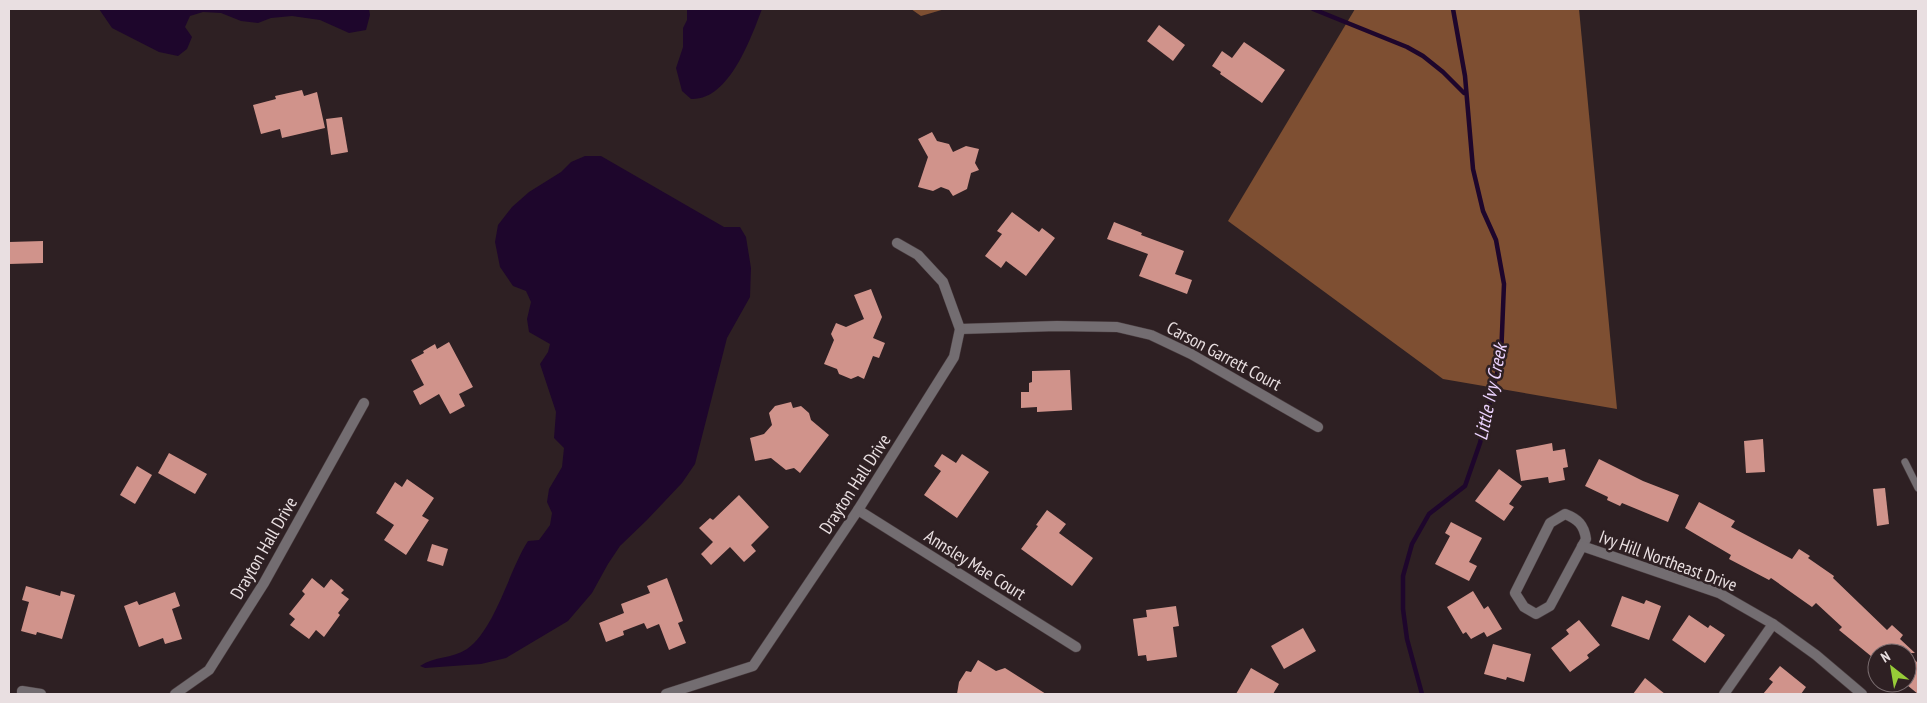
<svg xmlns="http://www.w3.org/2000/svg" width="1927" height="703" font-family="'PT Sans Narrow',sans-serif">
<rect width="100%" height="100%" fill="#2e2023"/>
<g fill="#7e4f32">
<polygon points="911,9 945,9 921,16"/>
<polygon points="1355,9 1579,9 1617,409 1443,379 1228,221"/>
</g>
<g fill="#1e062c">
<polygon points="99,9 369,9 370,15 366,30 349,33 320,20 292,16 271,18 258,23 241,21 221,13 203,12 190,16 185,27 192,37 187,49 178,56 159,52 112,28"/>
<path d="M 687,9 L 762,9 C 751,38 729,101 691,99 L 682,91 L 676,68 L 683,47 L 683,28 L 687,20 Z"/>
<path d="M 585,156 L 601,156 L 724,227 L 740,227 L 746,237 L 751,268 L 750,297 L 727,338 L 695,464 L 682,483 L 647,520 L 620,546 L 608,564 L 592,593 L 568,621 L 506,658 L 481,664 L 425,668 L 420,666 C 435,656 451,659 467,649 C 496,628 509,570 528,541 L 539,540 L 550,525 L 552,513 L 547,502 L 549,489 L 562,467 L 564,448 L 554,438 L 556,412 L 540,364 L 548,352 L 550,344 L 529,332 L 527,319 L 531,302 L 526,291 L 513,286 L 500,267 L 495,242 L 498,225 L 512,207 L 529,192 L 561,172 L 571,162 Z"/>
</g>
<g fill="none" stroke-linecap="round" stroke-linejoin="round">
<g stroke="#1e062c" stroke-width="4.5">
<polyline points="1313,9 1407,47 1423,56 1443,72 1464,93"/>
<polyline points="1422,694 1407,639 1403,609 1403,576 1412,544 1429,514 1465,486 1480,443 1501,357 1504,284 1496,240 1483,211 1473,169 1465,76 1453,9"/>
</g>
</g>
<g fill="#d0938b">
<polygon points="1159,25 1185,45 1173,61 1147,41"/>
<polygon points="1244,42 1285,70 1262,103 1220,74 1221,72 1212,66 1222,51 1232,58"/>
<polygon points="302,90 304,96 317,92 325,128 282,138 280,129 261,134 253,105 276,99 275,96"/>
<polygon points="342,117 348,152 331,155 326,119"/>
<polygon points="932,132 937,141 949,144 953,152 966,146 979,149 975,163 979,170 971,173 967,189 953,196 949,190 941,187 933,191 918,187 928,157 918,139"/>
<polygon points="1012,212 1039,232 1042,228 1055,238 1026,276 1006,261 1001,268 985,256 1002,234 997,231"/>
<polygon points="1114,222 1142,233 1141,235 1184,251 1175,274 1192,280 1187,294 1139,276 1148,254 1107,239"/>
<polygon points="43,241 43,263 9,264 9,242"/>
<polygon points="871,289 882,317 873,338 885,343 879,358 873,356 864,379 858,376 851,379 839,374 837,369 824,364 834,340 831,334 836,323 846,327 864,319 854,295"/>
<polygon points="449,342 473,387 459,394 465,406 450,414 439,394 420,405 413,391 424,385 411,360 424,353 423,351 435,344 437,349"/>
<polygon points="1070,370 1072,410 1037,412 1037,407 1021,408 1021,392 1029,392 1029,383 1032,382 1032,371"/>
<polygon points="791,402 793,408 801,406 809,413 811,420 829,435 800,473 794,468 786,470 771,458 755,461 750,438 764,434 772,425 769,413 775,406"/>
<polygon points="1763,439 1765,472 1746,473 1744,441"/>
<polygon points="1552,443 1553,451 1565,449 1568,467 1563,468 1565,480 1549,483 1548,477 1521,481 1516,450"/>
<polygon points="169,453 207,474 195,494 158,473"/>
<polygon points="942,454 956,463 962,454 989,472 957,518 924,495 941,471 934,466"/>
<polygon points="1599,459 1643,481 1679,495 1668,522 1622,503 1620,506 1607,500 1608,497 1585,486"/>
<polygon points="137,466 152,475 135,504 120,495"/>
<polygon points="1499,469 1522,486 1509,504 1514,507 1504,521 1475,501"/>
<polygon points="407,479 434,498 422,516 429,520 406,555 384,540 394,525 376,513 395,482 402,487"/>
<polygon points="1885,488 1889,524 1877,526 1873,489"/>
<polygon points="739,495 769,527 751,545 756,551 744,562 730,547 711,565 701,554 713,542 699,528 710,518 713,520"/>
<polygon points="1699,502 1735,521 1731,527 1792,559 1799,549 1810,556 1808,558 1834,576 1833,578 1887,630 1892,625 1903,635 1900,639 1915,653 1907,653 1918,663 1918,694 1907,685 1907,653 1877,653 1877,661 1839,630 1842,627 1816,603 1812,607 1771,578 1769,580 1729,559 1731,555 1685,528"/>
<polygon points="1047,510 1066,524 1059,533 1093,558 1072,586 1021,549 1038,526 1036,525"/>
<polygon points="1451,522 1482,538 1469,562 1477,566 1469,581 1435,564 1450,536 1445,533"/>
<polygon points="432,544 448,549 443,566 427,561"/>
<polygon points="312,578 324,588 331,579 344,590 341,593 349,599 338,613 340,615 324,637 316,630 309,639 290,625 295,619 289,614 305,594 302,591"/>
<polygon points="667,578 683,621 678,623 686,643 669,650 659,624 647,629 644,623 623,631 624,635 606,642 599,623 624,613 621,604 650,593 647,586"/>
<polygon points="26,586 60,596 61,591 75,595 62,639 37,632 36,635 21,631 29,602 22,600"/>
<polygon points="1473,591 1484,609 1488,606 1502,629 1487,637 1484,632 1471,639 1466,632 1463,634 1447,607"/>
<polygon points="175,592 180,606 172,609 182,639 165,644 163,638 139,647 124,606 137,601 139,605"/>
<polygon points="1622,596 1644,604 1646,600 1661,606 1649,640 1611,626"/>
<polygon points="1176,606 1179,626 1173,627 1177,657 1147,661 1146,655 1138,656 1133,619 1147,617 1146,610"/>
<polygon points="1689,615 1708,628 1710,625 1725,635 1705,663 1672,640"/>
<polygon points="1579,620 1600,645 1587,655 1589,658 1570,672 1551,648 1569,634 1566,630"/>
<polygon points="1303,628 1316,651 1284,669 1271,646"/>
<polygon points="1493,644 1531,654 1524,682 1507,677 1506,680 1484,674"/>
<polygon points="978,660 996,671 1005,668 1046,694 957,694 959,682 966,671 971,672"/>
<polygon points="1780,666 1806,687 1801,694 1763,694 1773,682 1769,679"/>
<polygon points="1251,668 1279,684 1273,694 1236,694"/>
<polygon points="1645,678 1665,694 1633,694"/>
</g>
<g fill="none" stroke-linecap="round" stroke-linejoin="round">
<g stroke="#483b3e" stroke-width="8">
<polyline id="service" points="1905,462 1918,488"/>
</g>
<g stroke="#483b3e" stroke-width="11">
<g id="minor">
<polyline points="960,329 1057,326 1117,327 1151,335 1191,354 1318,427"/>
<polyline points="858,510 1076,647"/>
<path d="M 1565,514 C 1578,519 1584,525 1586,539 L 1550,606 L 1536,614 L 1524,607 L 1515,593 L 1550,523 Z"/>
<polyline points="1582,546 1719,593 1773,624 1816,655 1862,694"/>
<polyline points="22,694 22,691 41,694"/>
<polyline points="175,694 209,670 264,583 364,403"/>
<polyline points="666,694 753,666 858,510 954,357 960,329 943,282 918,255 897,243"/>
<polyline points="1724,694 1773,624"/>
</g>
</g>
<use href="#service" stroke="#736d71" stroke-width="7"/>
<use href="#minor" stroke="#736d71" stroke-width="10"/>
</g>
<g text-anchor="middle" stroke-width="5" stroke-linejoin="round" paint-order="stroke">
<g font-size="18" fill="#e9dfe1" stroke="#2e2023">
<text transform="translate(1224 356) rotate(28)" y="6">Carson Garrett Court</text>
<text transform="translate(855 484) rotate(-57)" y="6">Drayton Hall Drive</text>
<text transform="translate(264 548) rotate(-60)" y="6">Drayton Hall Drive</text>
<text transform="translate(1668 561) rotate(20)" y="6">Ivy Hill Northeast Drive</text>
<text transform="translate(975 565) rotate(32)" y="6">Annsley Mae Court</text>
</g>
<g font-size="19" font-style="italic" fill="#ecd3fe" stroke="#2e2023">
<text transform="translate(1490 392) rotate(-78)" y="7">Little Ivy Creek</text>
</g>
</g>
<rect width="1927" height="703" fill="none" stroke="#e9dfe1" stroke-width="20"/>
<g transform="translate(1892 668) rotate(329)"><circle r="24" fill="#2e2023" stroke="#796c6f"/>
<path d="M0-4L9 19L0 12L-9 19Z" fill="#97cc38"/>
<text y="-8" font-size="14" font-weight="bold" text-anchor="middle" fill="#e9dfe1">N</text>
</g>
</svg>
